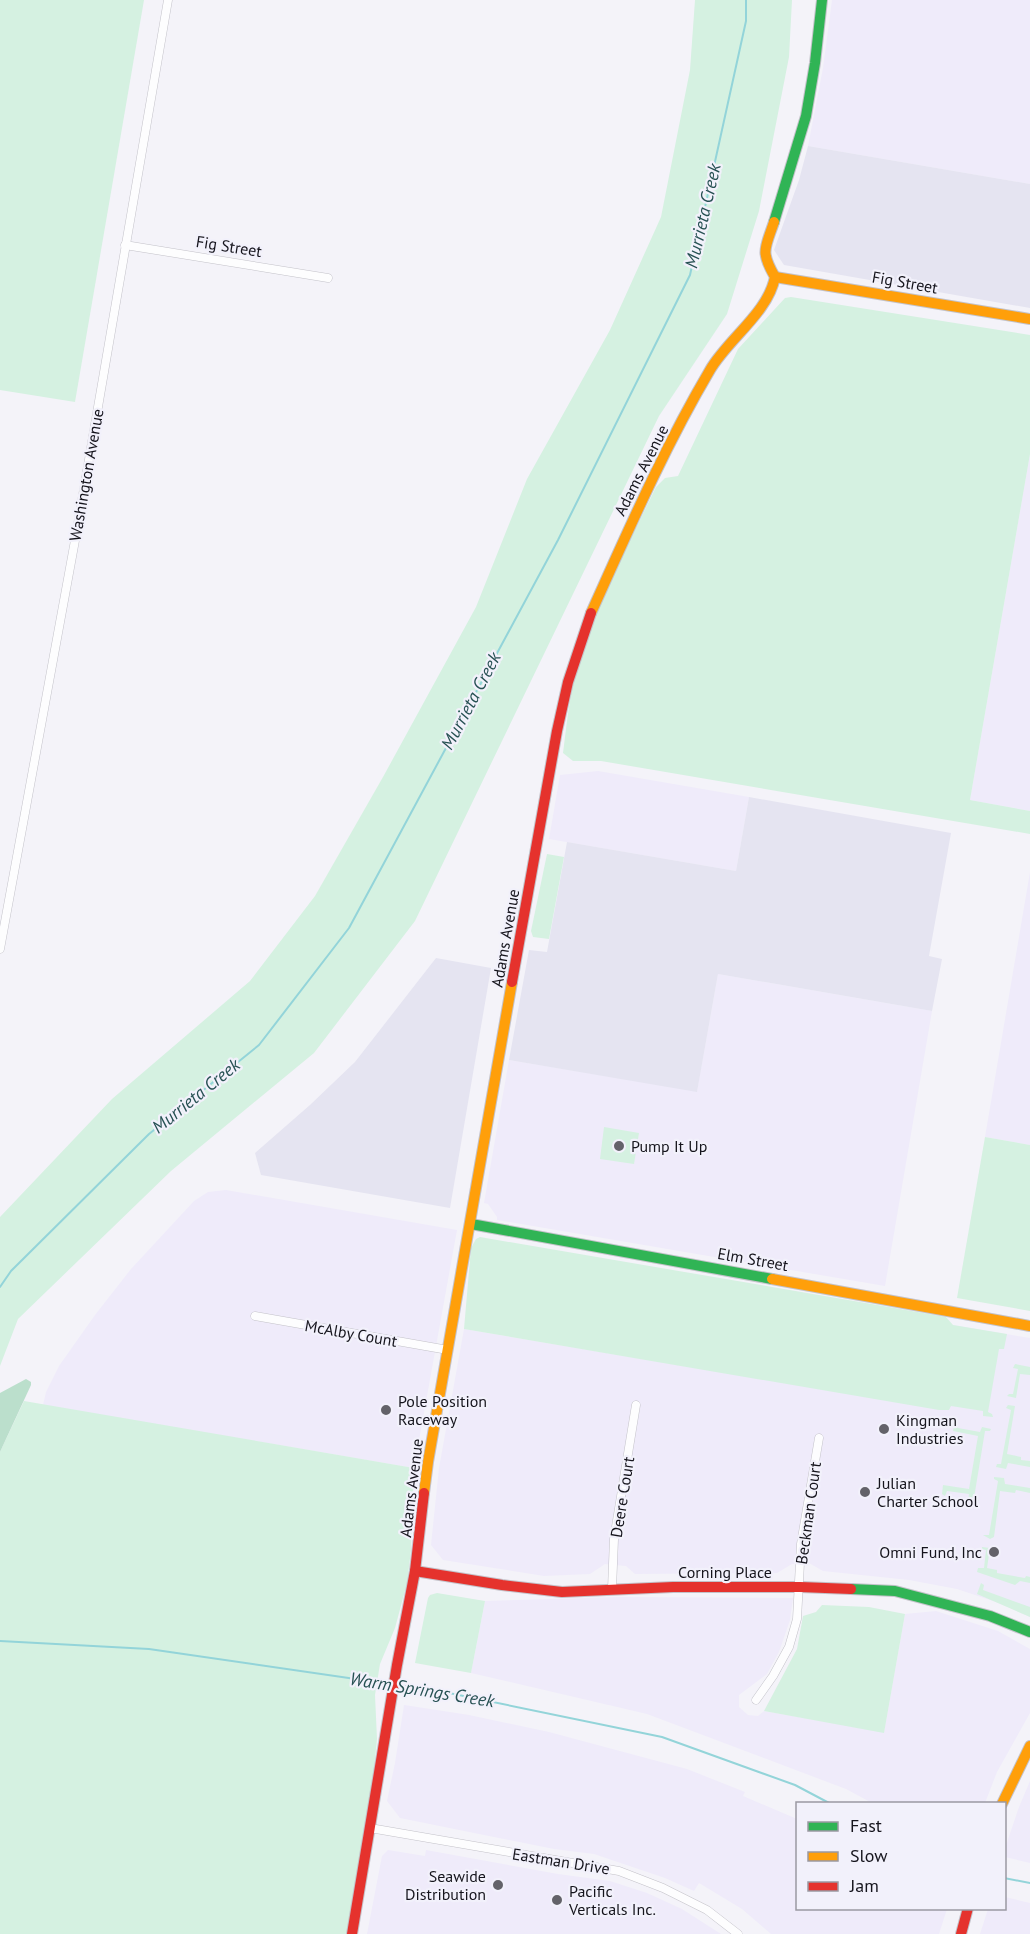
<svg xmlns="http://www.w3.org/2000/svg" width="1030" height="1934" font-family="'PT Sans',sans-serif">
<rect width="100%" height="100%" fill="#f4f3f9"/>
<g fill="#efebfa">
<polygon points="832,0 1030,0 1030,184 808,146 823,68"/>
<polygon points="1030,454 1030,811 970,800"/>
<polygon points="598,771 749,797 736,871 549,839 560,775"/>
<polygon points="1030,872 1030,1145 985,1137"/>
<polygon points="718,974 932,1011 885,1286 497,1220 497,1217 488,1204 484,1203 509,1060 697,1091"/>
<polygon points="226,1190 457,1230 414,1468 43,1405 46,1392 59,1366 95,1315 131,1269 194,1201 208,1192"/>
<polygon points="953,1325 1030,1338 1030,1617 1002,1604 957,1589 909,1580 823,1571 809,1563 792,1564 777,1573 635,1574 626,1566 605,1564 590,1574 544,1576 443,1560 431,1545 439,1468 464,1329 939,1409"/>
<polygon points="620,1597 793,1598 790,1620 779,1652 767,1674 739,1695 739,1707 748,1715 758,1716 764,1711 884,1732 905,1614 936,1611 998,1631 1030,1649 1030,1713 997,1772 985,1803 872,1803 846,1789 647,1714 471,1673 485,1601"/>
<polygon points="404,1705 469,1715 549,1732 687,1769 745,1792 743,1796 797,1819 798,1908 947,1909 939,1934 771,1934 742,1909 699,1883 694,1891 665,1878 594,1854 554,1849 400,1818 387,1801 395,1763"/>
<polygon points="1030,1781 1030,1863 1005,1857 1004,1851 1019,1807"/>
<polygon points="388,1850 425,1856 426,1850 558,1874 610,1881 647,1893 682,1909 721,1934 367,1934 382,1856"/>
<polygon points="1005,1897 1030,1903 1030,1934 980,1934 988,1909 1004,1908"/>
</g>
<g fill="#e5e4f1">
<polygon points="808,146 1030,184 1030,308 784,265 774,250 799,180"/>
<polygon points="749,797 951,833 929,956 942,959 932,1011 718,974 697,1092 509,1060 529,950 547,952 567,842 736,871"/>
<polygon points="436,958 491,968 450,1208 261,1175 255,1153 310,1105 355,1062"/>
</g>
<g fill="#d5f1e1">
<polygon points="0,0 144,0 75,402 0,390"/>
<polygon points="695,0 792,0 789,57 759,211 727,314 659,416 415,921 314,1053 171,1171 18,1319 0,1366 0,1217 112,1099 250,981 315,896 383,777 476,607 527,479 610,330 661,217 690,70"/>
<path d="M 791,297 L 1030,335 L 1030,454 L 970,800 L 1030,811 L 1030,834 L 601,761 L 573,761 L 563,753 C 566,731 568,708 573,685 C 591,615 625,551 656,487 L 665,478 L 678,476 L 738,349 L 785,298 Z"/>
<polygon points="547,854 564,857 549,939 533,937 531,931"/>
<polygon points="604,1127 639,1133 634,1164 600,1159"/>
<polygon points="985,1137 1030,1145 1030,1311 957,1298"/>
<polygon points="480,1237 889,1307 946,1317 953,1325 1007,1334 1004,1349 999,1349 988,1412 992,1414 993,1417 983,1416 983,1411 951,1406 949,1410 939,1410 464,1329 471,1248 476,1239"/>
<polygon points="1015,1364 1030,1367 1030,1375 1020,1374 1016,1398 1007,1396 1009,1394 1013,1394 1018,1369 1013,1368"/>
<polygon points="24,1401 414,1468 411,1550 407,1583 395,1628 380,1664 375,1695 377,1739 374,1769 347,1934 0,1934 0,1452"/>
<polygon points="1008,1405 1015,1406 1007,1454 1021,1457 1021,1460 1030,1461 1030,1467 1008,1463 1006,1469 996,1467 997,1464 1001,1464 1011,1410 1006,1408"/>
<polygon points="955,1422 958,1423 958,1428 980,1432 982,1427 991,1429 990,1431 985,1431 974,1498 979,1500 978,1502 968,1500 969,1494 947,1491 945,1496 942,1494 943,1485 969,1489 978,1436 953,1431"/>
<polygon points="994,1477 1004,1478 1005,1484 1030,1488 1030,1493 1016,1490 1015,1493 1000,1491 994,1537 990,1539 983,1535 989,1535 998,1481 994,1479"/>
<polygon points="982,1547 990,1548 987,1568 997,1570 997,1573 1025,1578 1026,1576 1030,1577 1030,1583 1020,1581 1015,1585 977,1572 978,1568 984,1568 986,1550 982,1549"/>
<polygon points="981,1583 984,1585 983,1590 1030,1607 1030,1617 977,1594"/>
<polygon points="437,1593 485,1601 471,1673 415,1663 428,1598 430,1595"/>
<polygon points="822,1605 869,1607 905,1614 884,1733 764,1711 797,1649 803,1616 816,1612"/>
</g>
<polygon fill="#bbdfcc" points="26,1379 31,1382 31,1385 0,1452 0,1393"/>
<g fill="none" stroke-linecap="round" stroke-linejoin="round">
<g stroke="#93d4d9" stroke-width="2">
<polyline points="0,1287 11,1271 149,1134 259,1045 349,928 558,540 690,275 746,21 746,0"/>
<polyline points="0,1641 149,1649 390,1684"/>
<polyline points="399,1685 449,1693 662,1737 795,1785 831,1804"/>
<polyline points="1004,1878 1030,1883"/>
</g>
<g stroke="#c3c2c9" stroke-width="9">
<g id="street">
<polyline points="125,245 328,278"/>
<polyline points="0,949 76,535 168,0"/>
<polyline points="255,1316 448,1350"/>
<polyline points="612,1589 614,1539 636,1405"/>
<polyline points="756,1700 773,1676 789,1647 797,1619 801,1544 819,1438"/>
<polyline points="370,1828 619,1871 663,1888 707,1910 738,1934"/>
</g>
</g>
<g stroke="#c3c2c9" stroke-width="12">
<g id="fast">
<polyline points="774,222 806,116 815,63 822,0"/>
<polyline points="471,1224 772,1279"/>
<polyline points="851,1589 895,1591 990,1616 1030,1632"/>
</g>
</g>
<g stroke="#c3c2c9" stroke-width="12">
<g id="slow">
<polyline points="775,277 1030,319"/>
<path d="M 591,613 C 628,531 664,448 710,370 C 728,339 768,313 775,277 C 760,251 765,249 774,222"/>
<polyline points="772,1279 1030,1326"/>
<polyline points="424,1493 428,1462 512,982"/>
<polyline points="1002,1804 1030,1746"/>
</g>
</g>
<g stroke="#c3c2c9" stroke-width="12">
<g id="jam">
<polyline points="512,982 557,731 568,682 591,613"/>
<polyline points="415,1571 502,1585 562,1592 673,1587 800,1587 851,1589"/>
<polyline points="352,1934 397,1665 415,1571 424,1493"/>
<polyline points="961,1934 968,1908"/>
</g>
</g>
<use href="#street" stroke="#fdfdfe" stroke-width="8"/>
<use href="#fast" stroke="#30b455" stroke-width="10"/>
<use href="#slow" stroke="#ff9f0a" stroke-width="10"/>
<use href="#jam" stroke="#e5322d" stroke-width="10"/>
</g>
<g fill="#636269" stroke="#f2f1fb" stroke-width="2">
<circle cx="619" cy="1146" r="6"/>
<circle cx="386" cy="1410" r="6"/>
<circle cx="884" cy="1429" r="6"/>
<circle cx="865" cy="1492" r="6"/>
<circle cx="994" cy="1552" r="6"/>
<circle cx="498" cy="1885" r="6"/>
<circle cx="557" cy="1900" r="6"/>
</g>
<g text-anchor="middle" stroke-width="4.5" stroke-linejoin="round" paint-order="stroke">
<g font-size="16" fill="#15141c" stroke="#f2f1fb">
<text transform="translate(229 246) rotate(9)" y="6">Fig Street</text>
<text transform="translate(905 282) rotate(10)" y="6">Fig Street</text>
<text transform="translate(641 470) rotate(-63)" y="6">Adams Avenue</text>
<text transform="translate(86 475) rotate(-80)" y="6">Washington Avenue</text>
<text transform="translate(505 938) rotate(-80)" y="6">Adams Avenue</text>
<text transform="translate(753 1259) rotate(10)" y="6">Elm Street</text>
<text transform="translate(351 1333) rotate(10)" y="6">McAlby Count</text>
<text transform="translate(411 1488) rotate(-83)" y="6">Adams Avenue</text>
<text transform="translate(622 1497) rotate(-81)" y="6">Deere Court</text>
<text transform="translate(808 1513) rotate(-82)" y="6">Beckman Court</text>
<text x="725" y="1578">Corning Place</text>
<text transform="translate(561 1861) rotate(9)" y="6">Eastman Drive</text>
</g>
<g font-size="16" fill="#15141c" stroke="#f2f1fb" text-anchor="start">
<text x="631" y="1152">Pump It Up</text>
<text x="398" y="1407">Pole Position<tspan x="398" dy="18">Raceway</tspan></text>
<text x="896" y="1426">Kingman<tspan x="896" dy="18">Industries</tspan></text>
<text x="877" y="1489">Julian<tspan x="877" dy="18">Charter School</tspan></text>
<text x="982" y="1558" text-anchor="end">Omni Fund, Inc</text>
<text x="486" y="1882" text-anchor="end">Seawide<tspan x="486" dy="18">Distribution</tspan></text>
<text x="569" y="1897">Pacific<tspan x="569" dy="18">Verticals Inc.</tspan></text>
</g>
<g font-size="18" font-style="italic" fill="#275153" stroke="#f2f1fb">
<text transform="translate(703 216) rotate(-77)" y="6">Murrieta Creek</text>
<text transform="translate(471 701) rotate(-62)" y="6">Murrieta Creek</text>
<text transform="translate(196 1096) rotate(-39)" y="6">Murrieta Creek</text>
<text transform="translate(422 1690) rotate(9)" y="6">Warm Springs Creek</text>
</g>
</g>
<rect x="796" y="1802" width="210" height="108" fill="#f2f1fb" stroke="#9a99a2" stroke-width="1.5"/>
<rect x="808" y="1822" width="30" height="9" fill="#30b455" stroke="#9a99a2" stroke-width="1.5"/>
<text x="850" y="1832" font-size="18" fill="#15141c">Fast</text>
<rect x="808" y="1852" width="30" height="9" fill="#ff9f0a" stroke="#9a99a2" stroke-width="1.5"/>
<text x="850" y="1862" font-size="18" fill="#15141c">Slow</text>
<rect x="808" y="1882" width="30" height="9" fill="#e5322d" stroke="#9a99a2" stroke-width="1.5"/>
<text x="850" y="1892" font-size="18" fill="#15141c">Jam</text>
</svg>
